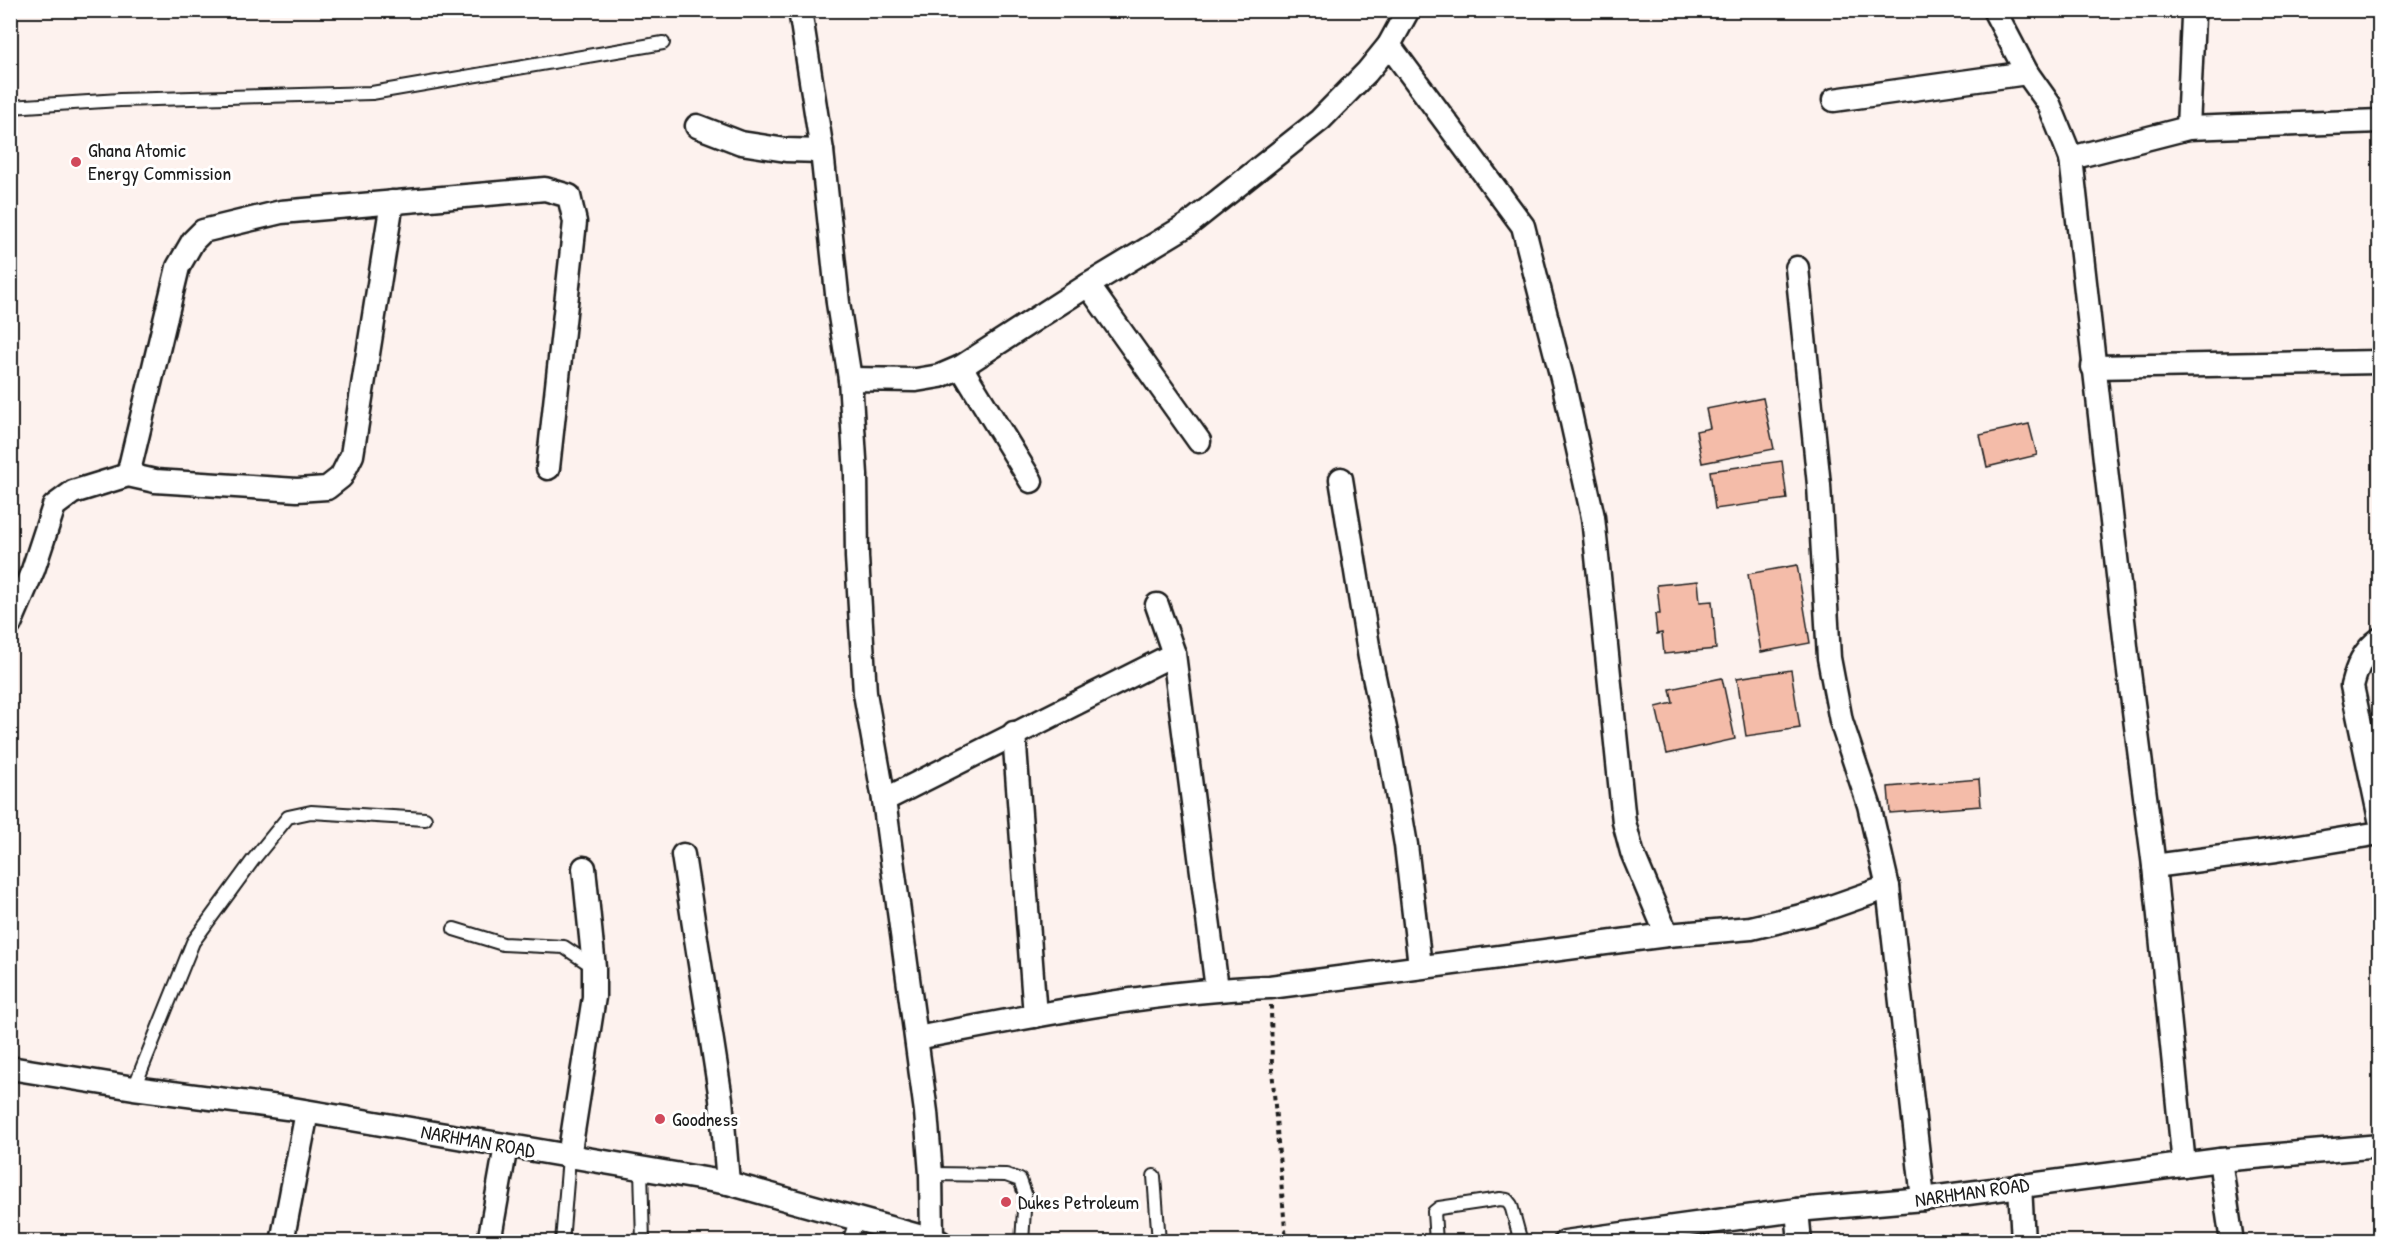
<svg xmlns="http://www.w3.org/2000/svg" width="2390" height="1252" font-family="'Patrick Hand',sans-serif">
<rect width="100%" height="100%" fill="#fdf2ee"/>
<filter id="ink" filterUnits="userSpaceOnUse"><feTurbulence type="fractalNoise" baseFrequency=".0167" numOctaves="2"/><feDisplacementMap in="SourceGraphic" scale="12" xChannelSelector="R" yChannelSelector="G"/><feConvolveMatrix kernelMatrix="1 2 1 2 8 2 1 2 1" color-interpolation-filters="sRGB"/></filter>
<g filter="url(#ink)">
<g fill="#f4bca9" stroke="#1c1c1c" stroke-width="1.5">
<polygon points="1763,398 1774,449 1702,463 1696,431 1710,428 1706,409"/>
<polygon points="2029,424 2037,455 1987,467 1980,435"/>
<polygon points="1782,461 1787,499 1715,509 1710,471"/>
<polygon points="1797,565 1810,643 1761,652 1748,574"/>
<polygon points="1698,581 1700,602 1712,601 1716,649 1664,654 1662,633 1657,634 1655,614 1660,614 1657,585"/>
<polygon points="1791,670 1800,728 1746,736 1737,678"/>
<polygon points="1722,678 1735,739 1667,754 1656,707 1673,703 1670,689"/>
<polygon points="1979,779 1981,806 1890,813 1888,787"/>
<rect x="1973" y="1234" width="25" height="8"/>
</g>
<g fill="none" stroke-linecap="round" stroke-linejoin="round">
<g stroke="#1c1c1c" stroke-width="16">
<g id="service">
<polyline points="10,107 120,100 372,93 663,43"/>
<polyline points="454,929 503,944 564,947 594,967"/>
<polyline points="134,1088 193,942 253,860 288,817 311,812 425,819"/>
<polyline points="641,1169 643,1242"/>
<polyline points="931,1174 1006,1175 1020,1180 1025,1194 1022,1242"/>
<polyline points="1154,1176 1159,1242"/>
<polyline points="562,1242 569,1157"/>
<polyline points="849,1242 857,1218"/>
<polyline points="1436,1242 1434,1212 1439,1208 1500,1199 1507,1200 1511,1205 1521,1242"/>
</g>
</g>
<g stroke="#1c1c1c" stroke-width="27">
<g id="minor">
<polyline points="800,10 822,151 838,303 850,379 856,475 857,557 865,693 884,800 926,1112 931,1174 932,1239"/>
<polyline points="1994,10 2027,73 2049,104 2071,158 2128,664 2154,866 2184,1165"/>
<polyline points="1389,45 1523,226 1564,386 1593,517 1624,822 1632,852 1667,935"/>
<polyline points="1834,100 2027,73"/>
<polyline points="697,126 741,143 786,150 822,151"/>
<polyline points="2188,128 2193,17 2196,10"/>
<polyline points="2071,158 2188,128 2380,121"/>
<polyline points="1797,268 1819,485 1829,658 1841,721 1869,805 1888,887 1923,1199"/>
<polyline points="1088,285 1199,441"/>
<polyline points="961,367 1031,481"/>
<polyline points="2093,367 2380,362"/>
<polyline points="850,379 916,380 940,376 961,367 1088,285 1189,224 1252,174 1320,120 1367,72 1389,45 1408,10"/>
<polyline points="128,475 178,267 193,241 203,231 281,212 545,189 569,196 575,222 548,468"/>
<polyline points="1341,479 1370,658 1389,747 1406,845 1420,966"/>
<polyline points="1157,605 1174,654 1217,989"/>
<polyline points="10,624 33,570 54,506 73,492 128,475 155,481 297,490 327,488 341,477 352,455 392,202"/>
<path d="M 2380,639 C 2363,651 2357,667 2352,686 L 2380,819"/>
<polyline points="1014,733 1035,1016"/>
<polyline points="884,800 1174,654"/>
<polyline points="683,855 721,1099 728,1183"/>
<polyline points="2154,866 2276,850 2380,833"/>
<path d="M 917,1038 C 1033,1016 1152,991 1270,987 L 1667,935 L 1751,928 L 1814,913 L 1888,887"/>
<polyline points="10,1068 134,1088 287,1108 728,1183 940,1242"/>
<polyline points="569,1157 594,997 594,967 584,868"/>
<polyline points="2220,1160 2232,1242"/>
<polyline points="2020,1185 2023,1242"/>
<polyline points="1797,1210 1800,1242"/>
<polyline points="282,1242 307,1112"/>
<polyline points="489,1242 506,1146"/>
<polyline points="1565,1242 1797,1210 1923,1199 2220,1160 2380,1146"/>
</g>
</g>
<polyline stroke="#1c1c1c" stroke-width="4" stroke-dasharray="4.5 4.5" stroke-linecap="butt" points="1271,1005 1272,1068 1286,1242"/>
<use href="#service" stroke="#fff" stroke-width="12"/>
<use href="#minor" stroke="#fff" stroke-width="22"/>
</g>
</g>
<g fill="#d1495b" stroke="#fff" stroke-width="2">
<circle cx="76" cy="162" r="6"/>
<circle cx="660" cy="1119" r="6"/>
<circle cx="1006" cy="1202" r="6"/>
</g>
<g text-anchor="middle" stroke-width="6" stroke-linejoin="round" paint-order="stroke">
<g font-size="20" fill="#1c1c1c" stroke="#fff" text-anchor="start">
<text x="88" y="157">Ghana Atomic<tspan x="88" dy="23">Energy Commission</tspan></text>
<text x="672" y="1126">Goodness</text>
<text x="1018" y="1209">Dukes Petroleum</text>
</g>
<g font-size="20" fill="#1c1c1c" stroke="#fff">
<text transform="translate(478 1141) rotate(10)" y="7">NARHMAN ROAD</text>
<text transform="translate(1972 1192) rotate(-8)" y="7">NARHMAN ROAD</text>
</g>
</g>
<rect width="2390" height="1252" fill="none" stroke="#fff" stroke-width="36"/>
<rect x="18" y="18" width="2354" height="1216" fill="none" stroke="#1c1c1c" stroke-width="2" filter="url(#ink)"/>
</svg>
